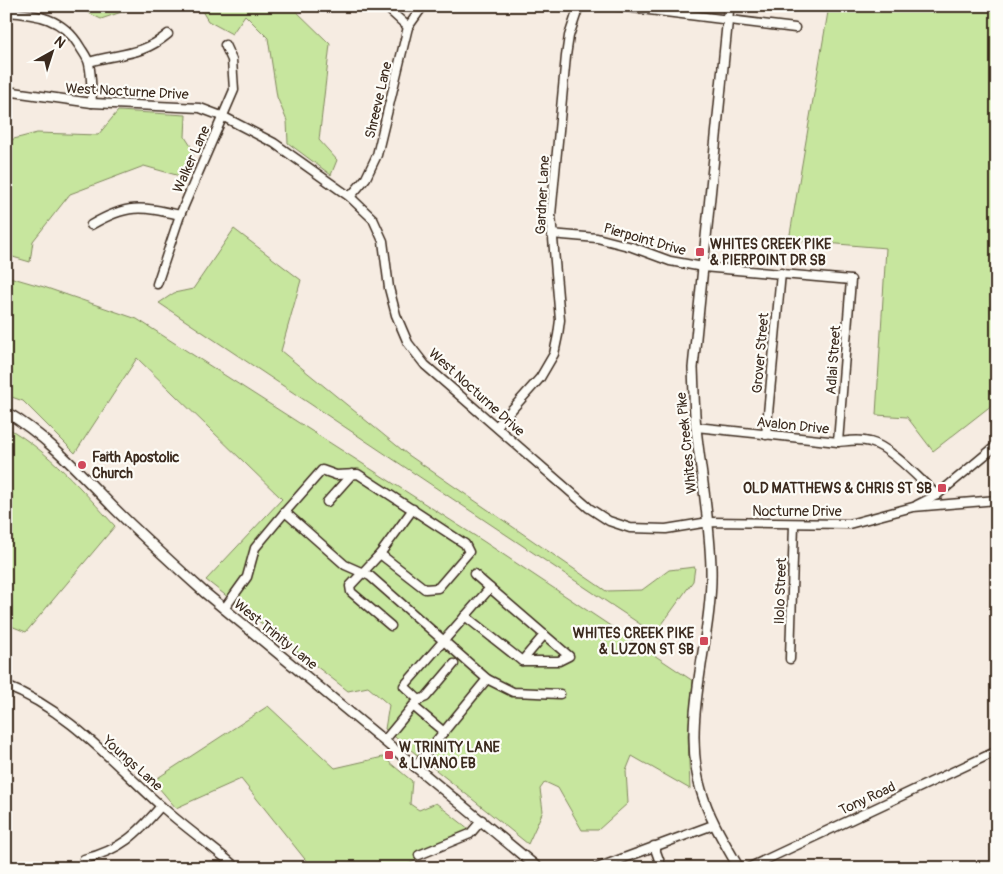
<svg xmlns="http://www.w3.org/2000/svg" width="1003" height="874" font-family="Pangolin,sans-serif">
<rect width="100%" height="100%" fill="#f6ece2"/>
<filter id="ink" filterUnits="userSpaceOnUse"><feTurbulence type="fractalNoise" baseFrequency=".02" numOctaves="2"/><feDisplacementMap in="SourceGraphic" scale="10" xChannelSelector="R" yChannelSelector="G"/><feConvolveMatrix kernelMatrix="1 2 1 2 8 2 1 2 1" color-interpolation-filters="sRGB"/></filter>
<g filter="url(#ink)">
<g fill="#c7e69e" stroke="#81885e">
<polygon points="74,6 139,6 101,19"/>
<polygon points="199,6 291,6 330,44 319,140 337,160 331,175 288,143 287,121 277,97 268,38 245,15 232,34 208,21"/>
<polygon points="829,6 997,6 997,401 933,451 907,417 876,415 886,248 789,240"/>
<polygon points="118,111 186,115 185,137 194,151 187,178 144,166 70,194 33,241 30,262 6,255 6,141 37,133 98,135"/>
<polygon points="234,229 301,280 281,351 407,454 606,591 642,590 669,570 695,567 693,581 655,634 159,303 174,293 193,289"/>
<polygon points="6,276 44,287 137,319 483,541 693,681 688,735 690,789 632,756 626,771 628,803 598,830 582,830 558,788 545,782 540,789 543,811 528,844 385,729 389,705 368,687 348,691 206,580 282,499 137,358 75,453 23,401 6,395"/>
<path d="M 6,427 C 49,451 82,490 115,526 L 26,632 L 6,624 Z"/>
<polygon points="268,706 335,768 383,757 412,781 410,804 419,810 436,803 474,833 400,868 312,868 241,779 176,808 153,781"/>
</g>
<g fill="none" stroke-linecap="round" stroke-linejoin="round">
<g stroke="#3b2a1e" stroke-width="11">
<g id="minor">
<polyline points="385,6 408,27"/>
<polyline points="617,6 795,28"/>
<path d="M 6,12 C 37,14 63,18 80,47 C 83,52 88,58 89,64 C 92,77 91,90 92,103"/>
<path d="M 89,62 C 120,53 142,56 168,34"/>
<polyline points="6,91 92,103 200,108 224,117 274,143 350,197 373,219 383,241 389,288 396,315 408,343 425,365 589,508 609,521 630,528 666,529 709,522 849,524 913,507 997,500"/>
<polyline points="350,197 366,178 377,155 408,27 423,6"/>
<path d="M 91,225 C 127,204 140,206 180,215"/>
<polyline points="551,234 597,238 632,247 670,261 703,267 851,280 838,442"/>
<polyline points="157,284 180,215 234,90 232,60 225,45"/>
<polyline points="497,426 540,378 554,354 558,335 560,320 551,215 566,56 569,36 579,6"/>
<path d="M 696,427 L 838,442 C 849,441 859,439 870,442 C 891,447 920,480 937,495"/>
<polyline points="766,435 781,273"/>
<polyline points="327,502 352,474"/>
<polyline points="917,505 937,495 997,445"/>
<polyline points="285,512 322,470 336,475 358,474 465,544 469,552 438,588 425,589 380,554 350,586 351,592 391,626"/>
<polyline points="380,554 413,509"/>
<polyline points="224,609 247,577 255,548 285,512 345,565 370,576 487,679 415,767"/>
<polyline points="465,616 522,661 559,661 569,656 490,588"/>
<polyline points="790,659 794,524"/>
<polyline points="522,661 544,635"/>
<polyline points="454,664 426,697 419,700 404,686 490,588 474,574"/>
<polyline points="487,679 513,692 560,694"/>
<path d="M 6,686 C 67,709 112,762 160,805 C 184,827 212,846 237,868"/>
<polyline points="419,700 413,706 444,732"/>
<polyline points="384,741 413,706"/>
<polyline points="654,846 662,868"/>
<polyline points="419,855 470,834 482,820"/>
<path d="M 84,859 C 121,850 137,834 161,806"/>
<polyline points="597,868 713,825"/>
<polyline points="748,868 997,751"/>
</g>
</g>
<g stroke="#3b2a1e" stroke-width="12">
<g id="major">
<path d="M 729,6 L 693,368 C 694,388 694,408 696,428 C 701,475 710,521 711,568 C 713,639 680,720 701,790 C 709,818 724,842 739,868"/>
<path d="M 6,412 C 47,436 79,472 112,506 C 142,536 173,564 204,592 L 538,868"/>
</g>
</g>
<use href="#minor" stroke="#fdfcf7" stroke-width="8"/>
<use href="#major" stroke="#fdfcf7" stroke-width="9"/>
</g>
</g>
<g fill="#d1495b" stroke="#fdfcf7" stroke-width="2">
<rect x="695" y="247" width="10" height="10" rx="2.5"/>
<circle cx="82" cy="465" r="5"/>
<rect x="937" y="483" width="10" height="10" rx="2.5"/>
<rect x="699" y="636" width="10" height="10" rx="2.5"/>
<rect x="384" y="750" width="10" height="10" rx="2.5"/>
</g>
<g text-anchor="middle" stroke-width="4.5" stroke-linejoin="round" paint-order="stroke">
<g font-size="14" fill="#3b2a1e" stroke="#fdfcf7">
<text transform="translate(127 91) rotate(3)" y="5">West Nocturne Drive</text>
<text transform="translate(378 100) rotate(-77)" y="5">Shreeve Lane</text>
<text transform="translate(191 159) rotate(-66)" y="5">Walker Lane</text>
<text transform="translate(542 195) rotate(-87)" y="5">Gardner Lane</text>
<text transform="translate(645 239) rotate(16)" y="5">Pierpoint Drive</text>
<text transform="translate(760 353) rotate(-85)" y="5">Grover Street</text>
<text transform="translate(833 360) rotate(-86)" y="5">Adlai Street</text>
<text transform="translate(477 392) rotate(42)" y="5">West Nocturne Drive</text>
<text transform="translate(793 425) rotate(6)" y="5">Avalon Drive</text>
<text transform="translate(686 443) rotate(-96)" y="5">Whites Creek Pike</text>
<text x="797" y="516">Nocturne Drive</text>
<text transform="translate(780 591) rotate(-88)" y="5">Ilolo Street</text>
<text transform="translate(276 634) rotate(39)" y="5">West Trinity Lane</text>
<text transform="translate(133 763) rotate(42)" y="5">Youngs Lane</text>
<text transform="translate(867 798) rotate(-25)" y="5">Tony Road</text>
</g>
<g font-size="14" font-weight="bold" fill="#3b2a1e" stroke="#fdfcf7" text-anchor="start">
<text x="710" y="249">WHITES CREEK PIKE<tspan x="710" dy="16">&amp; PIERPOINT DR SB</tspan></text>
<text x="92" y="462">Faith Apostolic<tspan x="92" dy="16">Church</tspan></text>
<text x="932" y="493" text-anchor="end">OLD MATTHEWS &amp; CHRIS ST SB</text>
<text x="694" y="638" text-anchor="end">WHITES CREEK PIKE<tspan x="694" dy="16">&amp; LUZON ST SB</tspan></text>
<text x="399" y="752">W TRINITY LANE<tspan x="399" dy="16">&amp; LIVANO EB</tspan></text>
</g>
</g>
<rect width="1003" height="874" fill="none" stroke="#fdfcf7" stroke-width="25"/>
<rect x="12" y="12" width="978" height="849" fill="none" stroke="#3b2a1e" stroke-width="2" filter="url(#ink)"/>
<g transform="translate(52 52) rotate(39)" stroke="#fdfcf7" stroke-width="4" paint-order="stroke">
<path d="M0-4L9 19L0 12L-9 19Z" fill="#3b2a1e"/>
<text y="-8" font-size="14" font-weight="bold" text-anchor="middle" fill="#3b2a1e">N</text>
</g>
</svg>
